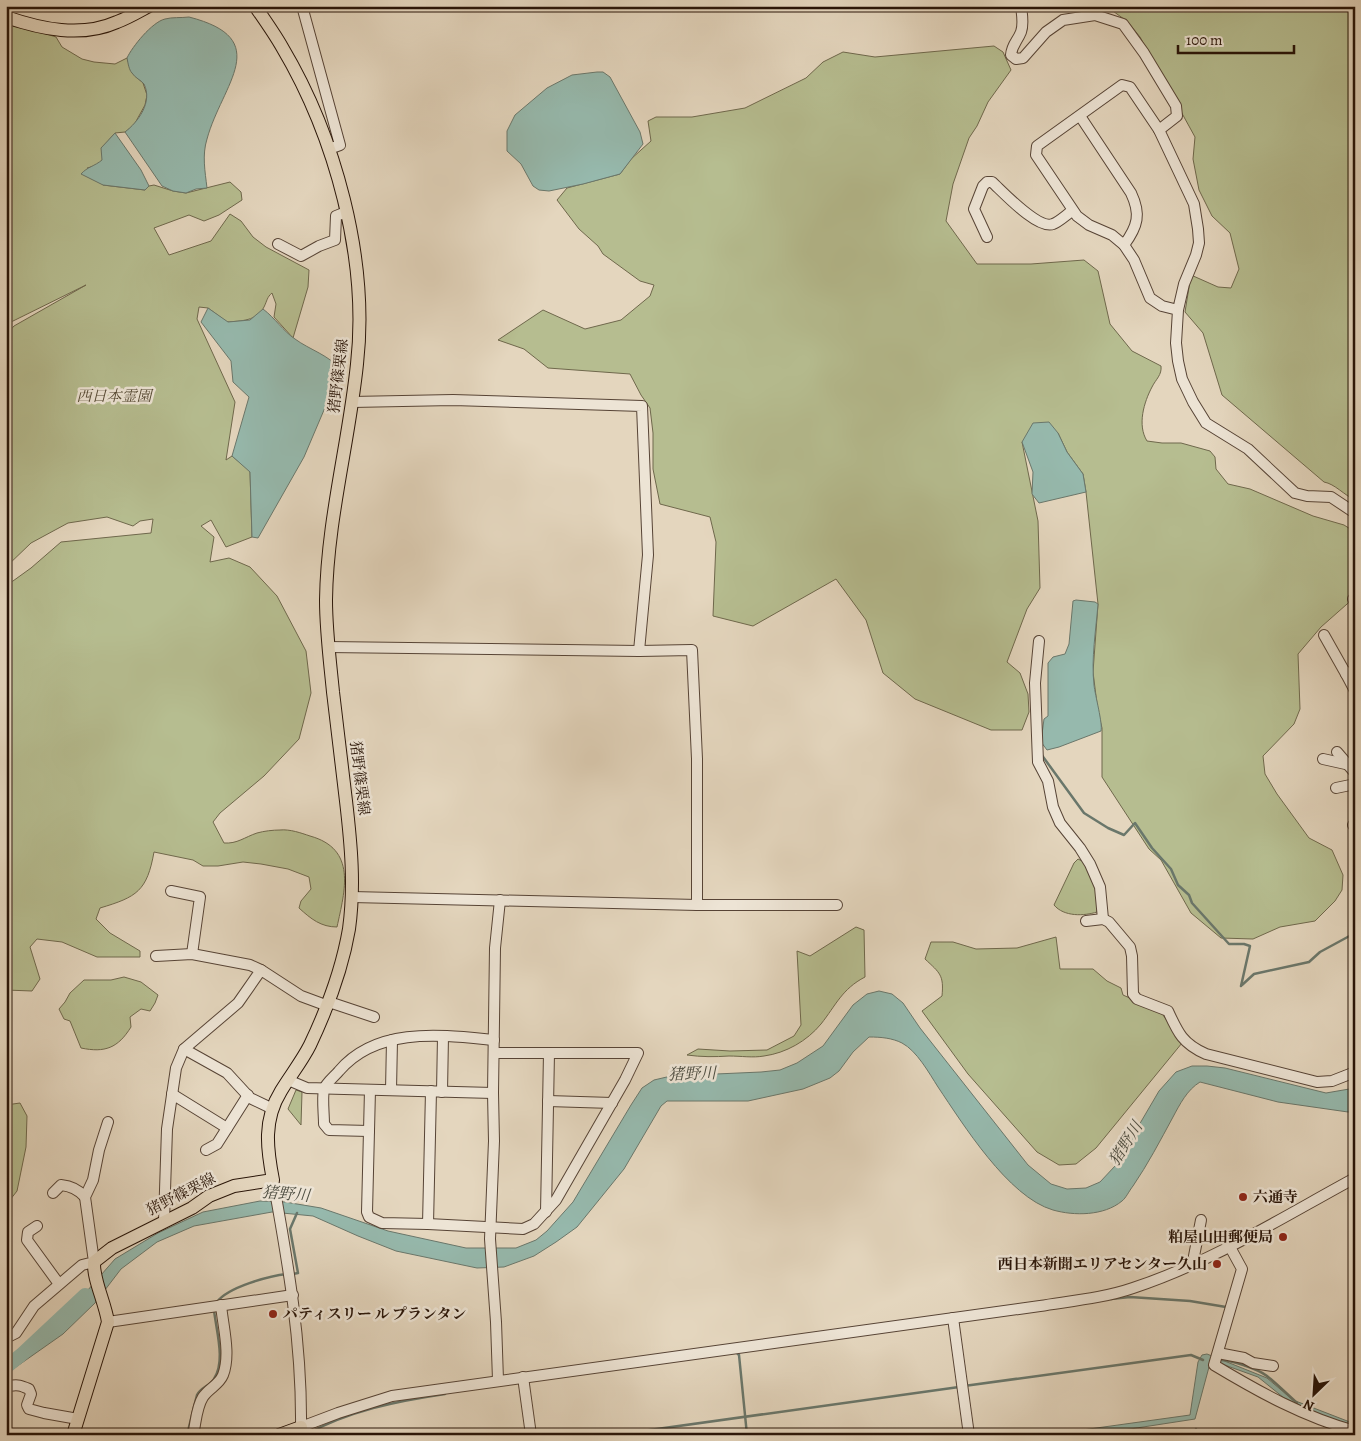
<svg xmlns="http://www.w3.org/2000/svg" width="1361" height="1441" font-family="Alegreya,'Noto Serif JP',serif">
<rect width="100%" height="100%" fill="#e4d6be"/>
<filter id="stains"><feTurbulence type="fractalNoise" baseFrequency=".004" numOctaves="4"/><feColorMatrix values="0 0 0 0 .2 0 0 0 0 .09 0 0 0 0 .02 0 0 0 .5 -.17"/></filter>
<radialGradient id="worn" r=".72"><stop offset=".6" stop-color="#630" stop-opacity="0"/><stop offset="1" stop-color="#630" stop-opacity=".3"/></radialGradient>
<g fill="#b6bd90" stroke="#6f684c">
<path d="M 1106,6 L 1355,6 L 1355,500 C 1344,495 1335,484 1324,482 L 1222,395 L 1203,333 L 1185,312 L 1191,275 L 1218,287 L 1231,288 L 1239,269 L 1230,233 L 1212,216 L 1199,190 L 1193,159 L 1195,137 L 1140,37 L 1128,22 Z"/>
<path d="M 6,25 L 37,31 L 56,37 L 62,47 L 82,59 L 94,62 L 115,64 L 127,58 L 132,73 L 143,83 L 147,95 L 145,105 L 134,125 L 125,132 L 115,133 L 102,148 L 103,160 L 95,166 L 87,168 L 103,185 L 145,190 L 149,186 L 154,185 L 173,191 L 186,193 L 230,182 L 241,192 L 242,200 L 219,215 L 204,221 L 189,215 L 154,228 L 169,255 L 211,241 L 230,214 L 241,221 L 253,237 L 266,247 L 309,270 L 308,287 L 293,338 L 274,317 L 276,304 L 272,293 C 267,297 267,301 264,307 C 257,321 241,321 227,322 L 208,308 L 199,307 L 197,319 L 235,402 L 226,460 L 232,456 L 250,471 L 252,537 L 226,547 L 211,520 L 201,526 L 214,537 L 210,562 L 229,558 L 250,567 L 277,596 L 306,651 L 311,693 L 299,739 L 264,776 L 220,813 L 213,822 L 224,843 C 237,844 245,837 257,833 C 264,831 273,830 280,830 C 290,829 301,833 310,836 C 357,849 345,890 337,927 C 321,927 311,919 299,908 L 301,901 L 311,889 L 309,877 L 288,869 L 261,864 L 243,862 L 218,866 L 203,866 L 193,860 L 154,852 C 147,891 137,897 100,908 L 96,919 L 110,933 L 140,951 L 140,957 L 97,957 L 62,942 L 37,939 L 30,947 L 40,979 L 32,991 L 6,990 L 6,586 L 31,568 L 61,542 L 151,533 L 153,519 L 140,521 L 133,526 L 107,517 L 68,523 L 31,543 L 6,567 L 6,335 L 14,326 L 86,285 L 9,323 L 6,328 Z"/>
<path d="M 994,46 L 1003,52 L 1011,70 L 988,102 L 977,126 L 969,138 L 953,184 L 946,221 L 977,264 L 1031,264 L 1084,260 L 1098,271 L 1110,324 L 1132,351 L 1161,366 C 1162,375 1156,379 1152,387 C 1144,402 1137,425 1147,441 L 1162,443 L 1181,443 L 1210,451 L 1215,457 L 1216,469 L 1228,484 L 1250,489 L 1313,516 L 1344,525 L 1355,532 L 1355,597 L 1321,627 L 1298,654 L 1300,709 L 1294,724 L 1263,756 L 1265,774 L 1277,794 L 1309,838 L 1332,850 L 1343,875 L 1342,890 L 1335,901 L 1315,921 L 1280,927 L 1253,939 L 1221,938 L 1191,913 L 1161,860 L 1149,849 L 1102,777 L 1102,728 L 1098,712 L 1093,672 L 1098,604 L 1086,492 L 1083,474 L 1067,452 L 1058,433 L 1022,442 L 1038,521 L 1040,588 L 1027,609 L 1007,662 L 1020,673 L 1028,694 L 1029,712 L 1022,730 L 991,730 L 915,699 L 883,673 L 866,620 L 836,579 L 753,626 L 713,616 L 716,542 L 710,517 L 660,504 L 653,469 L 653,433 L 650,408 L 641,395 L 630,374 L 548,368 L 524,349 L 498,340 L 543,310 L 585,329 L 621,320 L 650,296 L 654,285 L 640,281 L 603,254 L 598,246 L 579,229 L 557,200 L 567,188 L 620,174 L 631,159 L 651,141 L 648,121 L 656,117 L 692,117 L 745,108 L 806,78 L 823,62 L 843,52 L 875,57 Z"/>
<path d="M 1078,859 L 1084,862 L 1096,889 L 1097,912 C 1084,916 1064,917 1054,905 L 1074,863 Z"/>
<path d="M 856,927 L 864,930 L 865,977 C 842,989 836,1005 821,1024 C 807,1041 786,1053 764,1056 C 753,1058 741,1056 729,1056 C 715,1057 701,1057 687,1055 L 698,1049 L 730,1051 L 767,1050 L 794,1036 L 801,1025 L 797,951 L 810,956 Z"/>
<path d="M 1056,937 L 1060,969 L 1093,969 L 1107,981 L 1121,988 L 1123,995 L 1161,1012 L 1182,1043 L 1096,1148 L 1076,1164 L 1059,1165 L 1037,1152 L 968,1074 L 922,1011 L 942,996 C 944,975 940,973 925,959 L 931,942 L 953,942 L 976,949 L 1017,948 Z"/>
<path d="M 124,977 L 141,982 L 158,995 L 155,1003 L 150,1011 L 141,1009 L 130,1017 L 131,1027 C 118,1048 105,1053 81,1048 L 70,1021 L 64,1019 L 59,1009 L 65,1002 L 70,993 L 84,980 L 111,980 Z"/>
<polygon points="296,1090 302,1092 301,1125 288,1109"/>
<polygon points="20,1103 27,1116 26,1147 17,1191 6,1205 6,1105"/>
</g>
<g fill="#96b9ad" stroke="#6a776b">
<path d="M 189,17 C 275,39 222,84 207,139 C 202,155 205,171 207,188 L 196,189 L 186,193 L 173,191 L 162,186 L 125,132 C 138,122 153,102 144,84 C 141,80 135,78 132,73 C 129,70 128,63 127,58 C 132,47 152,22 165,19 C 172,17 181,18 189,17 Z"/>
<polygon points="597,72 603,72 610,77 640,132 643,144 620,174 583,184 549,191 539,190 533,186 521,164 507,151 507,131 515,115 547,88 572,75"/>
<path d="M 115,133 L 141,170 L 149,186 L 145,190 L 103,185 L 81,174 C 87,167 95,166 102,160 L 101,148 Z"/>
<path d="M 208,308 L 228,322 L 250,320 L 263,309 C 275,318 283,331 295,339 C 310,350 329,355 341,370 L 304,457 L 258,538 L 252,537 L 250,472 L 232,456 L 249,397 L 233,382 L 231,361 L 201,322 Z"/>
<polygon points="1049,422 1058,433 1067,452 1083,474 1086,492 1039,503 1032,494 1033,472 1022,442 1033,423"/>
<path d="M 1076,600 L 1095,602 L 1098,604 C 1096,630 1091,659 1094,685 C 1095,695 1103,724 1101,731 L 1059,747 L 1047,750 L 1041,742 L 1044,719 L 1048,716 L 1048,663 L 1053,657 L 1065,654 L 1069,644 L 1073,601 Z"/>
<path d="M 879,991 L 892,994 L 903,1003 L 920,1028 L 1028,1165 L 1051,1184 L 1067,1189 L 1086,1188 L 1100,1182 L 1115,1166 L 1159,1091 L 1176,1072 L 1192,1066 L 1207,1066 L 1225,1068 L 1326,1093 L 1355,1088 L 1355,1112 L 1348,1112 L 1278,1102 L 1200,1082 C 1187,1090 1180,1104 1173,1117 C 1160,1141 1148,1164 1133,1186 C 1129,1191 1126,1198 1122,1201 C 1104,1216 1074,1216 1053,1210 C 1008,1197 963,1124 938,1087 C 929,1073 917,1051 902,1043 C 892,1038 881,1037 869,1037 L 853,1052 L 839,1071 L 830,1078 L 803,1089 L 748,1101 L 667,1101 L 661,1106 L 624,1169 L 577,1227 L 556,1242 L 534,1256 L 504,1267 L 477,1268 L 396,1251 L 358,1236 L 313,1216 L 272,1212 L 194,1226 L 157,1242 L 121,1269 L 95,1303 L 63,1334 L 6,1374 L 6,1364 L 21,1355 L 73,1307 L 115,1259 L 158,1233 L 203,1212 L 260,1201 L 285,1202 L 321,1208 L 388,1231 L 466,1248 L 516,1248 L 536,1240 L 547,1231 L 573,1202 L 631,1105 L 642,1088 L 654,1080 L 671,1076 L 761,1072 L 780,1070 L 797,1063 L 823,1046 L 853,1005 L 867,994 Z"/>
<polygon points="1207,1354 1267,1378 1293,1400 1355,1424 1355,1429 1329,1421 1284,1398 1258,1377 1219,1363 1213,1364 1209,1367 1195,1419 1091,1435 1046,1435 1190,1415 1198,1362 1202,1355"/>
</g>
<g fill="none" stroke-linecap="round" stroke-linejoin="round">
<g stroke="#6a776b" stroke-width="2.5">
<polyline points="1041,754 1084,813 1108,828 1124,835 1135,823 1152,848 1171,869 1178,885 1189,895 1192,903 1229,944 1244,944 1250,946 1241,986"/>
<polyline points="1242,985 1254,974 1309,962 1320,952 1355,933"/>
<polyline points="293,1274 298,1273 290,1229 297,1213"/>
<polyline points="1111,1299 1130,1297 1190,1301 1226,1307"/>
<path d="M 217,1302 C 228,1287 269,1276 287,1274"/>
<polyline points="735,1351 739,1355 747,1435"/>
<path d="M 1218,1360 C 1229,1359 1258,1369 1267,1376 C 1277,1384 1287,1394 1297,1403"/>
<polyline points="964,1386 1191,1355 1203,1360"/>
<polyline points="317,1429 317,1435"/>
<path d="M 187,1435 L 197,1395 C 201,1387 210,1386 214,1379 C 226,1361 216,1330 214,1310"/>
<path d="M 305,1435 C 348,1411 397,1401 445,1394"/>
<polyline points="614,1435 959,1387"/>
<polyline points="1195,1435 1196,1429"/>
</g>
<polyline stroke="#96b9ad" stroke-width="14" points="6,1367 21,1355 85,1295"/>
<g stroke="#574436" stroke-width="12">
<g id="minor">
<polyline points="302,6 340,145 329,149"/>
<path d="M 1021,6 C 1022,15 1024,24 1021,32 C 1017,42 1012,44 1011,55 L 1016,59 L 1023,58 L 1046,32 L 1063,20 L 1095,15 L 1123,24 L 1144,53 L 1176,106 L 1177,116 L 1159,130"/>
<path d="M 1080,116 L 1131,193 C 1141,214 1138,226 1124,245"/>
<path d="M 987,237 L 974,209 L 983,186 L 987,182 L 992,182 C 1003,192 1038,230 1053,224 C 1059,222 1066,215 1072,211"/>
<polyline points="278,244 301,256 319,246 335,240 336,216 346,212"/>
<polyline points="1178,310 1162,306 1150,298 1134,260 1124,245 1112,235 1089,225 1077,216 1036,155 1037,146 1122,85 1130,87 1159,130 1194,204 1198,229 1199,243 1196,255 1184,284 1178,310 1176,343 1178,361 1182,379 1193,402 1206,423 1248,449 1295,493 1307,496 1331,497 1355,513"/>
<polyline points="352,402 453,400 642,406 648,555 639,651"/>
<polyline points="1353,599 1355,601"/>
<polyline points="1324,635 1346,674"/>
<polyline points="1039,641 1035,683 1038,762 1048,781 1053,807 1060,823 1080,848 1090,864 1100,887 1103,919"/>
<polyline points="328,647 639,651 692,650 697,759 697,905"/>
<polyline points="1355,670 1346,674 1355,691"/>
<polyline points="1337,752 1355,773"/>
<polyline points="1323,759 1350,765"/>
<polyline points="1336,788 1355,784"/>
<polyline points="1353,825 1355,828"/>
<polyline points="171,891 200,897 192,954"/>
<polyline points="352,897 697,905 837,905"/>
<path d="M 1086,921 L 1103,919 L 1109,922 L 1130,947 L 1132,956 L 1133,994 L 1137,999 L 1168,1011 C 1178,1033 1183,1044 1206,1054 L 1317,1082 L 1332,1081 L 1355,1072"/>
<polyline points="156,956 192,954 250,965 261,970"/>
<polyline points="329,1002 374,1017"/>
<polyline points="184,1049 227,1073 250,1098 273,1109"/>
<polyline points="288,1080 307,1088 493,1093"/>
<polyline points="370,1090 367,1212 369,1217 382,1223 428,1224 523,1229 534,1224 556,1200 625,1080 638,1053 494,1053"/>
<polyline points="391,1090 392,1040"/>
<polyline points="442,1092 443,1036"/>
<polyline points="172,1094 227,1128"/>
<polyline points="548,1101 612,1103"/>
<path d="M 369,1131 L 329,1130 L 324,1124 C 324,1114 322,1098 324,1089 C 326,1083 335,1076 339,1071 C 377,1026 442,1035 494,1040"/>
<polyline points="206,1150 217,1144 248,1095"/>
<path d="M 273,1180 C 288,1263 302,1343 301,1427 L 338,1413 L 392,1396 L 1040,1306 C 1071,1301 1104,1298 1133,1288 C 1212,1262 1283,1217 1355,1178"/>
<path d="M 53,1193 L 61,1185 C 71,1186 79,1190 85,1197"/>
<polyline points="546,1212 549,1053"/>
<polyline points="164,1221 167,1129 176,1068 184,1049 238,1003 261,970 301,996 328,1006"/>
<polyline points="428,1224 431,1091"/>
<polyline points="37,1226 28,1232 27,1240 59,1284"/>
<path d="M 1230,1247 L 1242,1269 L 1214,1365 C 1259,1392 1304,1417 1355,1431"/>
<polyline points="1195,1263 1194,1256 1201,1220"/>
<polyline points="953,1318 969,1435"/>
<polyline points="108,1322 293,1295"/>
<polyline points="6,1338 16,1333 34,1306 82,1265 94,1262 85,1197 93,1180 99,1150 108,1122"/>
<polyline points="1218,1353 1244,1358 1253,1363 1273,1366"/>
<polyline points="523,1377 531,1435"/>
<polyline points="498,1380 496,1322 490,1239 494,1141 493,1093 495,948 500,900"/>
<path d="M 10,1386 C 18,1384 22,1386 29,1389 L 31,1394 L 27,1405 L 29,1409 L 44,1413 L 78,1419"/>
<path d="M 193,1435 C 196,1423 196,1408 203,1397 C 209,1388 219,1385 223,1375 C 231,1354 223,1327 221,1305"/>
</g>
</g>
<g stroke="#281408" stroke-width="14">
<g id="major">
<path d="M 6,17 C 41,29 81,38 117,22 C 128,18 138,12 149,6"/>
<path d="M 73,1435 L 108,1322 C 105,1302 93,1280 94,1262 L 112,1248 L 192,1208 L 209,1196 L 234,1186 L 273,1180 C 267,1149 263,1120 281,1091 C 290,1076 302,1061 310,1045 C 328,1007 342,970 349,929 C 355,886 351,844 346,801 C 342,765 337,728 333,692 C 330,661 326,631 326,600 C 327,521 349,442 357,364 C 369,259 335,136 282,47 C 274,33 264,19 255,6"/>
<polyline points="279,1435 301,1427 301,1435"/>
</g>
</g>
<use href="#minor" stroke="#ede4d5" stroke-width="10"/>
<use href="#major" stroke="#e4d6be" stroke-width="12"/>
</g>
<g fill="#8f2418" stroke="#ede4d5" stroke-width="2">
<circle cx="1243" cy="1197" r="5"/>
<circle cx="1283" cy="1237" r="5"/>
<circle cx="1217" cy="1264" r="5"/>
<circle cx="273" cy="1314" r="5"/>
</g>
<g text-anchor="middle" stroke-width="5" stroke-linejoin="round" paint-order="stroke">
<g font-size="15" fill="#281408" stroke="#ede4d5">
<text transform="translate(338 376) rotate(-83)" y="5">猪野篠栗線</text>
<text transform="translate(360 778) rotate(83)" y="5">猪野篠栗線</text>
<text transform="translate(181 1194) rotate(-27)" y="5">猪野篠栗線</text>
</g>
<g font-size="15" font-style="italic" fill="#534731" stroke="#ede4d5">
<text x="114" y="401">西日本霊園</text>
</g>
<g font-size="15" font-weight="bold" fill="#281408" stroke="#ede4d5" text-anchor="start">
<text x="1253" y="1202">六通寺</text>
<text x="1273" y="1242" text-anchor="end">粕屋山田郵便局</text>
<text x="1207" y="1269" text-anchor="end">西日本新聞エリアセンター久山</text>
<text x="283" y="1319">パティスリー ル プランタン</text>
</g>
<g font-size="16" font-style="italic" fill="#4e4e42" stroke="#ede4d5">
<text transform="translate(692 1073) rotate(-2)" y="6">猪野川</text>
<text transform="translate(1125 1143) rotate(-58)" y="6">猪野川</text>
<text transform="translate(286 1193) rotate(5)" y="6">猪野川</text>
</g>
</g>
<rect width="1361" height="1441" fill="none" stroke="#e4d6be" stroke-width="25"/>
<rect x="8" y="8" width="1346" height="1426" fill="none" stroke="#281408" stroke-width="2.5"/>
<rect x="12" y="12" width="1336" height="1416" fill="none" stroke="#281408"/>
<g transform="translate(1314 1394) rotate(205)" stroke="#ede4d5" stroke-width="4" paint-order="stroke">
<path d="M0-4L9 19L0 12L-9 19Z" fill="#281408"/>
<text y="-8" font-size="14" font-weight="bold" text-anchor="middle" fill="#281408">N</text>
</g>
<path d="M1178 45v8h116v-8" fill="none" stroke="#281408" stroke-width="2.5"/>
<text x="1186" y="45" font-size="15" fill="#281408" stroke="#ede4d5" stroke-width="4" paint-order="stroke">100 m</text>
<rect width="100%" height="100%" filter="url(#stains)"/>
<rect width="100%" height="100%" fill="url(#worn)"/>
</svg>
